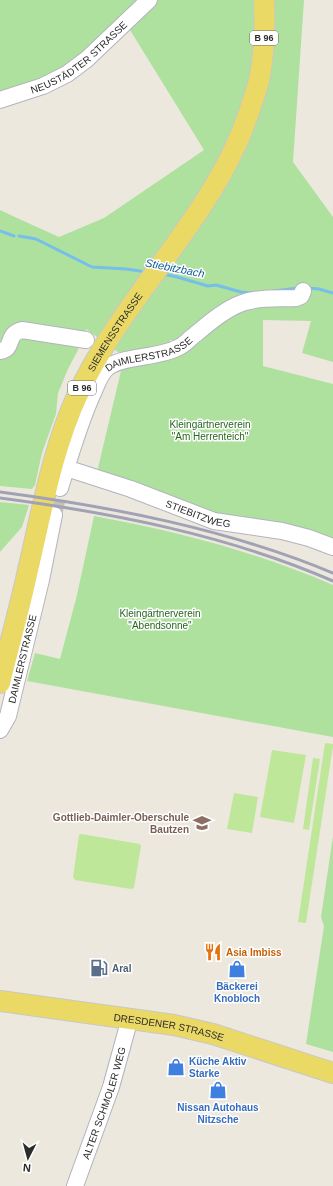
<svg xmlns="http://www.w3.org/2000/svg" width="333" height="1186" font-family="Arial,sans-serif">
<rect width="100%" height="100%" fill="#ede8de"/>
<g fill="#aee19e">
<path d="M 0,0 L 304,0 L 293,162 L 333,217 L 333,362 L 302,353 L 311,321 L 263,320 L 263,366 L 333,384 L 333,545 L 221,520 L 97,472 L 121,371 L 135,365 L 165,359 L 202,341 L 171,340 L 160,350 L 122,355 L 86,329 L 79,346 L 78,350 L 68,369 L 58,393 L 56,414 L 42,453 L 35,485 L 32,489 L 0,486 L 0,210 L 15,217 L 59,237 L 104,218 L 204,150 L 130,30 L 126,14 C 105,33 77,61 53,73 C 36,81 18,86 0,92 Z"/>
<polygon points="0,502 29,505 22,527 0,552"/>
<path d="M 94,516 C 176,531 257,552 333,585 L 333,737 L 27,681 L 35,653 L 60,659 L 77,595 Z"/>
<polygon points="333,836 333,1052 306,1044 324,926 321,917"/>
</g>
<g fill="#bfe79a">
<polygon points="325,743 333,744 333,746 306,923 298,922"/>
<polygon points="272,750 306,755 294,823 260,817"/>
<polygon points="313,758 320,759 309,830 303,829"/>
<polygon points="234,793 258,797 252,833 227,829"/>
<polygon points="81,834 140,844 141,846 134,888 131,889 75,880 73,877 79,835"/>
</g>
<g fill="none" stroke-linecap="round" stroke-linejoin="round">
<g stroke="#76bfea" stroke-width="3">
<polyline points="0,231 14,236"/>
<polyline points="19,236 36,239 92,267 126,269 147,272"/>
<polyline points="163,274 177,277 208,286 216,285 241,292 252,293"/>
<polyline points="308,288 319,289 333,293"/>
<polyline points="274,291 298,288"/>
</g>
<polyline stroke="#c6c2ba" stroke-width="16" stroke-dasharray="16 8" stroke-linecap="butt" points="54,515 60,488"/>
<g stroke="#b2b3be" stroke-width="18">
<g id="minor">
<path id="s1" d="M 0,100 L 43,86 L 67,74 L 87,59 L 149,0"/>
<path d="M 0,351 C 15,349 5,334 22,330 L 86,340"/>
<path id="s2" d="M 66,468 L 131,489 L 214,521 L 282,531 L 309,538 L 333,547"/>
<path id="s3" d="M 60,488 C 70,456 79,424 93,393 C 97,385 99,376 106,369 C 118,356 159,358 177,348 C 183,346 187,341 192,337 C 207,325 223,310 242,303 C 258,297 278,299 296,298 L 301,296 L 303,291"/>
<path id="s4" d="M 0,730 L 8,716 L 41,580 L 54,515"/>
<path id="s5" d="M 75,1186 L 111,1087 L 130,1018"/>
</g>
</g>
<g stroke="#c8c8c8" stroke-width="22">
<g id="major">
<path id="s6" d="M 0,683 C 9,645 20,608 28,570 C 42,511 52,450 78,394 C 126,291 219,213 252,103 C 255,94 259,84 260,75 C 265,50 265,25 264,0"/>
<path id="s7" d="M 0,1001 L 174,1025 L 213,1034 L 333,1073"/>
</g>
</g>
<use href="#minor" stroke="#fff" stroke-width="16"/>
<use href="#major" stroke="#ebd965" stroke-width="20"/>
<g stroke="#a1a2b5" stroke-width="3">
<path d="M 0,492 C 113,507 227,529 333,573"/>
<path d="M 0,498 C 113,513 227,535 333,581"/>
</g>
</g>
<defs>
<g id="school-bare" transform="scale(1.38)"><path d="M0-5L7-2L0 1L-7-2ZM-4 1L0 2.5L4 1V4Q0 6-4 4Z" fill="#8d6e63" stroke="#fff" stroke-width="2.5" paint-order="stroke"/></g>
<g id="restaurant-bare" transform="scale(1.38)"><path d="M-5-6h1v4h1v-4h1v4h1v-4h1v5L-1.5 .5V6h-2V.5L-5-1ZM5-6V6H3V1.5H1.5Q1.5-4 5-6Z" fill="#e8710a" stroke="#fff" stroke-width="2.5" paint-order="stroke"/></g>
<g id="fuel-bare" transform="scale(1.38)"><path d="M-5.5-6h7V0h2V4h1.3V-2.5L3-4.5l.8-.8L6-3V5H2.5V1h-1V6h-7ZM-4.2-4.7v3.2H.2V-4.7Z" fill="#5c6f8a" stroke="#fff" stroke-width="2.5" paint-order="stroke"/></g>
<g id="shop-bare" transform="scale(1.38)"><path d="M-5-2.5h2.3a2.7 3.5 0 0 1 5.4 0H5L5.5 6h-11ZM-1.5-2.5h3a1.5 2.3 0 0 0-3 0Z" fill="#3f7fe0" stroke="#fff" stroke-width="2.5" paint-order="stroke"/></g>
</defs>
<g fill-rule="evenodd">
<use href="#school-bare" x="202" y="823"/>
<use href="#restaurant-bare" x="213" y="952"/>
<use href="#fuel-bare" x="99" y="968"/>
<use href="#shop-bare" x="237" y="969"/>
<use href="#shop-bare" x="176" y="1067"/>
<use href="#shop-bare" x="218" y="1090"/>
</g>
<g text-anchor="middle" stroke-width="3" stroke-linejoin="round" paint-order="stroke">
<g fill="#fff" stroke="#6b6b6b" stroke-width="1">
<rect x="250" y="31" width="28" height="14" rx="3"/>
<rect x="68" y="381" width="28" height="14" rx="3"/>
</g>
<g font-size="9" font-weight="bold" fill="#2c2c2c">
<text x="264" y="41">B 96</text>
<text x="82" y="391">B 96</text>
</g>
<g font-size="10" fill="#2c2c2c" stroke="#fff">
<text dy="4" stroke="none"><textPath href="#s1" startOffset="91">NEUSTÄDTER STRASSE</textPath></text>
<text dy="4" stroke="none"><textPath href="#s6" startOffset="372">SIEMENSSTRASSE</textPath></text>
<text dy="4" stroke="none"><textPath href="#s3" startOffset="174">DAIMLERSTRASSE</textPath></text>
<text dy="4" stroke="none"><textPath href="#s2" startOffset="140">STIEBITZWEG</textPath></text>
<text dy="4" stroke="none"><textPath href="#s4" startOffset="75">DAIMLERSTRASSE</textPath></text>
<text dy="4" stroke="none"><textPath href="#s7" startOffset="171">DRESDENER STRASSE</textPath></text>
<text dy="4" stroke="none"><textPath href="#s5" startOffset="88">ALTER SCHMOLER WEG</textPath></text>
</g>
<g font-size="10" fill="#25661e" stroke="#fff">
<text x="210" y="428">Kleingärtnerverein<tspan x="210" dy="12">"Am Herrenteich"</tspan></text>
<text x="160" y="617">Kleingärtnerverein<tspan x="160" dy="12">"Abendsonne"</tspan></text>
</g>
<g font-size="10" font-weight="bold" fill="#785e54" stroke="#fff" text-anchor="end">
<text x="189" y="821">Gottlieb-Daimler-Oberschule<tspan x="189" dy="12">Bautzen</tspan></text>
</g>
<g font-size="10" font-weight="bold" fill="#c56008" stroke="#fff" text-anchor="start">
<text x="226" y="956">Asia Imbiss</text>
</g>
<g font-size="10" font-weight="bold" fill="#4e5e75" stroke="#fff" text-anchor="start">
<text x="112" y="972">Aral</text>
</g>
<g font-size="10" font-weight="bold" fill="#366cbe" stroke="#fff">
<text x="237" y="990">Bäckerei<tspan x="237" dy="12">Knobloch</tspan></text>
<text x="189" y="1065" text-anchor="start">Küche Aktiv<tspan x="189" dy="12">Starke</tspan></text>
<text x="218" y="1111">Nissan Autohaus<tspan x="218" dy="12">Nitzsche</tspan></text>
</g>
<g font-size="11" font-style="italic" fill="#135d98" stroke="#fff">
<text transform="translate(175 268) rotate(11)" y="4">Stiebitzbach</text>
</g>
</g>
<g transform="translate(28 1158) rotate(186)" stroke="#ffffff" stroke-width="3" paint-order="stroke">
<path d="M0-3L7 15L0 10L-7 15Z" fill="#2c2c2c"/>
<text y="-6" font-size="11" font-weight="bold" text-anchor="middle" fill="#2c2c2c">N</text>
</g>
</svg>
